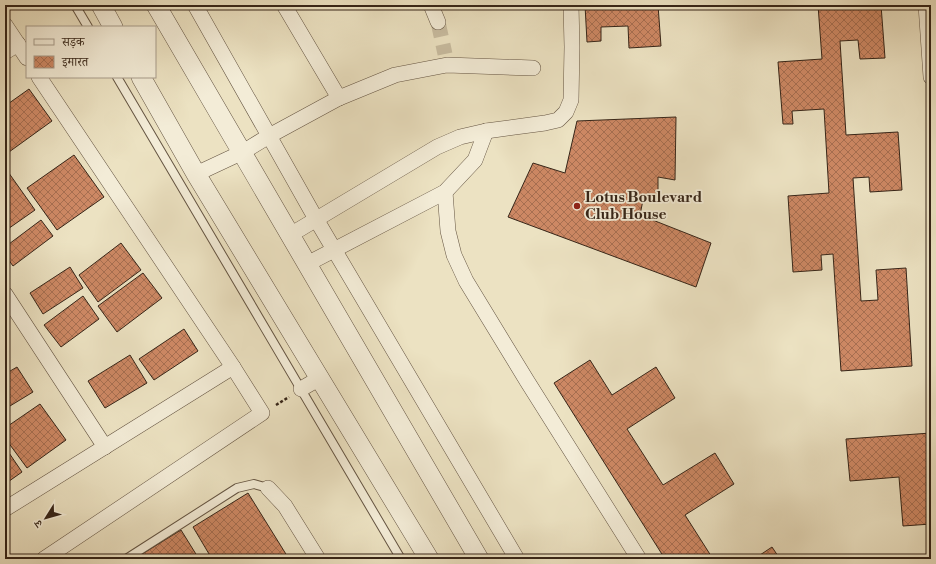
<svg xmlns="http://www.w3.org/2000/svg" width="936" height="564" font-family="'Libre Bodoni','Noto Serif Devanagari',serif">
<defs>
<pattern id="building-cross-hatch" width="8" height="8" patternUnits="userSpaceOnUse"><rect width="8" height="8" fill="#cd8864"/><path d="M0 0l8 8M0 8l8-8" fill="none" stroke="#a76f51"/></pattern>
</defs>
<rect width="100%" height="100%" fill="#ece2c2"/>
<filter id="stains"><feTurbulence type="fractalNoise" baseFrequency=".005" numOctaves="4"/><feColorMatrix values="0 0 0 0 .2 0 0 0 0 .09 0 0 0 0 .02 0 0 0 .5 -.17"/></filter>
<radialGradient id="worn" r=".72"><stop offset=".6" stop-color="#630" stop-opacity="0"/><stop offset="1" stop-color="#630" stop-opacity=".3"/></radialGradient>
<g fill="url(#building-cross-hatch)" stroke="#362518">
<polygon points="585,5 658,5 661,46 629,48 628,26 601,27 601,41 587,42"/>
<polygon points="818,5 881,5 885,58 860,59 858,40 840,41 846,135 898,132 902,190 870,192 869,177 853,178 861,301 878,300 876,270 906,268 912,366 841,371 833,254 821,255 822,270 793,272 788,196 829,193 824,109 792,111 793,124 783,124 778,62 822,59"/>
<polygon points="29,89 52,121 9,152 5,146 5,106"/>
<polygon points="676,117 675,180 658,177 658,198 644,195 640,215 711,243 696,287 508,217 533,163 565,173 577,121"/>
<polygon points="74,155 104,197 57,230 27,188"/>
<polygon points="6,169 35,210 5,231 5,170"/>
<polygon points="41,220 53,236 13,266 5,255 5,247"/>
<polygon points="121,243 141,270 98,302 79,275"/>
<polygon points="70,267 83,288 43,314 30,293"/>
<polygon points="143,273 162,298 117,332 98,306"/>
<polygon points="83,296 99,319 61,347 44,325"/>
<polygon points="184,329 198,351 154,380 139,359"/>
<polygon points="130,355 147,383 105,408 88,381"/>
<polygon points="590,360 612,395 656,367 675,398 627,429 663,485 715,453 734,484 685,515 713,559 665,559 554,383"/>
<polygon points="17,367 33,392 5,409 5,374"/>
<polygon points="40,404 66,440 27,468 5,438 5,428"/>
<polygon points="931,433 931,524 903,526 899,477 850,481 846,439"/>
<polygon points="5,447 22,472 5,484"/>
<polygon points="248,493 289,559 212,559 193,527"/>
<polygon points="181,530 199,559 134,559"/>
<polygon points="772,547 780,559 754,559"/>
</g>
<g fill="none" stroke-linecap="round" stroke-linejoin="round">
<polyline stroke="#c8bca0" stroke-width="15" stroke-dasharray="15 8" stroke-linecap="butt" points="438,22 445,54"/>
<g stroke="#645442" stroke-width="10">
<g id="service">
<polyline points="75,5 88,27"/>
<polyline points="117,77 401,559"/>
<polyline points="126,559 237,488 254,484 268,488"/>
</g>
</g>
<g stroke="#645442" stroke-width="16">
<g id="minor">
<polyline points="195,5 316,219 517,559"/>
<polyline points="284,5 339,98"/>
<polyline points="431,5 438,22"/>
<polyline points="926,5 931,77"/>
<polyline points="5,25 27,58"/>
<polyline points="5,52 18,44"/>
<polyline points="39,77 233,367 262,413 44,559"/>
<polyline points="196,174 243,152 269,136 339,98 395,75 447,65 533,68"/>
<polyline points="445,192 448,231 454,255 466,281 527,381 639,559"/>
<polyline points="290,235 437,147 460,137 486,131 545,123 558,120 566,112 571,100 572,47 571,5"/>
<polyline points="307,264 445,192 475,160 486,131"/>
<polyline points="5,294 105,447"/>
<polyline points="301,389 320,378"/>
<polyline points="268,488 285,506 318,559"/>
<polyline points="5,509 233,367"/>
</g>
</g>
<g stroke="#645442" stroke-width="20">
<g id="tertiary">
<polyline points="101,5 113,27"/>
<polyline points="156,5 479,559"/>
<polyline points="141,77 196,174 429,559"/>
</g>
</g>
<polyline stroke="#362518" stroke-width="2.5" stroke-dasharray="3 2" stroke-linecap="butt" points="276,405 289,397"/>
<use href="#service" stroke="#f3ecd7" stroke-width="8"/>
<use href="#minor" stroke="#f3ecd7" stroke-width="15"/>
<use href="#tertiary" stroke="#f3ecd7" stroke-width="19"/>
</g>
<circle fill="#8f2418" stroke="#f3ecd7" stroke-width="1.5" cx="577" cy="206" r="4"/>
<g text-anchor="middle" stroke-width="3.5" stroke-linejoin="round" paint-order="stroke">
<g font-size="15" font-weight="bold" fill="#362518" stroke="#f3ecd7" text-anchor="start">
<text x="585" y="202">Lotus Boulevard<tspan x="585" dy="17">Club House</tspan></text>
</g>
</g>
<rect width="936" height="564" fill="none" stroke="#ece2c2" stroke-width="20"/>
<rect x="6" y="6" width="924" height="552" fill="none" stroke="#362518" stroke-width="2"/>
<rect x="10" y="10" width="916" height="544" fill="none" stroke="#362518"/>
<rect x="26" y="26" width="130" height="52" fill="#f3ecd7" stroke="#a79c8b"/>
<rect x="34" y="39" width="20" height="6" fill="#f3ecd7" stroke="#a79c8b"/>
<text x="62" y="46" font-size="12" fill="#362518">सड़क</text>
<rect x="34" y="56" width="20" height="12" fill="url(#building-cross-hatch)" stroke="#a79c8b"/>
<text x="62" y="66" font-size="12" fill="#362518">इमारत</text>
<g transform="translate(46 518) rotate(233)" stroke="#f3ecd7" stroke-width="3" paint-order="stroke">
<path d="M0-3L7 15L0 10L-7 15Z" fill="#362518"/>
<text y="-6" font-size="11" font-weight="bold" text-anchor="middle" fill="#362518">उ</text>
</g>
<rect width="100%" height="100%" filter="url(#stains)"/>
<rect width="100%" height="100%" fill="url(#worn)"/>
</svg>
